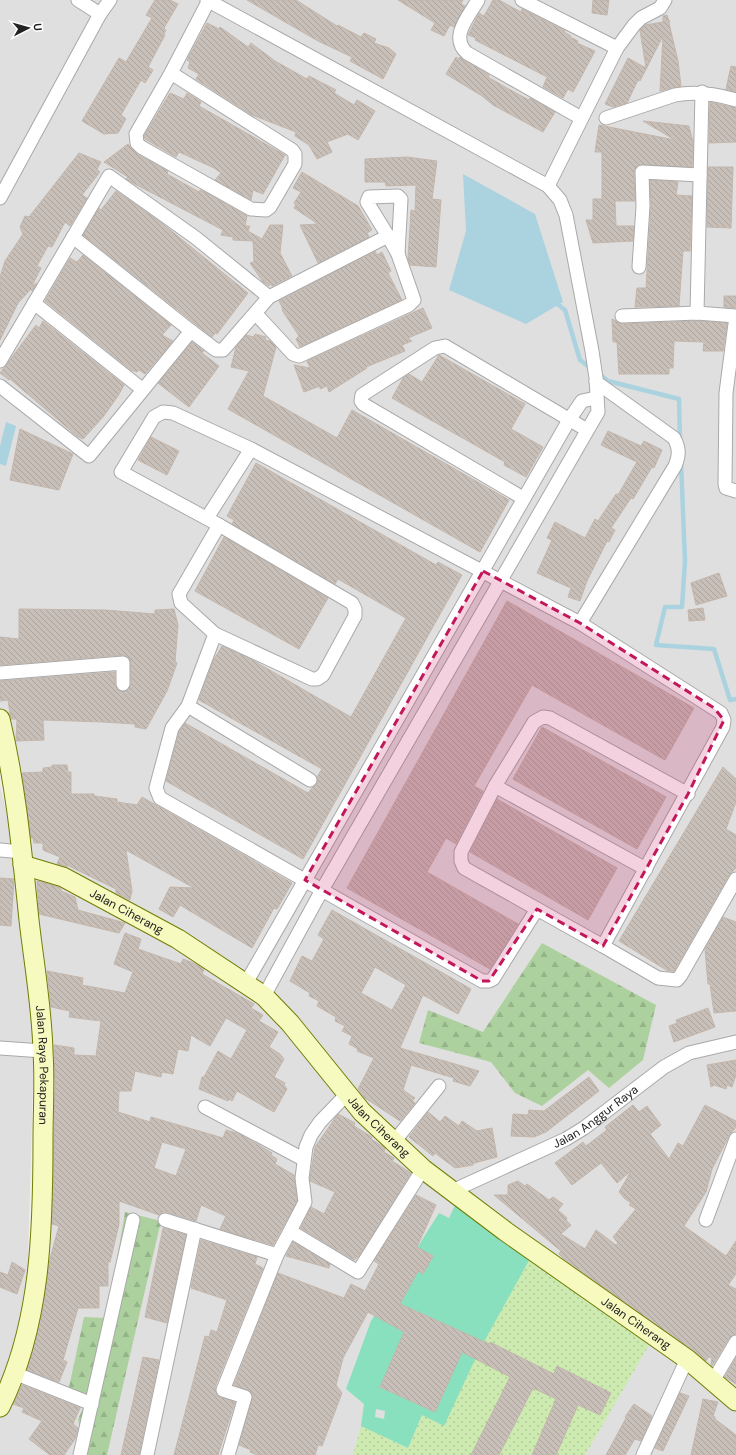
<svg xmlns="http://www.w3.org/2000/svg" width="736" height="1455" font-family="'DM Sans',sans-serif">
<defs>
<pattern id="grass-dots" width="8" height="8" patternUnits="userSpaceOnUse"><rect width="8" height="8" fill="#cdebb0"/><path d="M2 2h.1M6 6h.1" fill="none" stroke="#b0c997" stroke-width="1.8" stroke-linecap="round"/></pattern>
<pattern id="forest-firs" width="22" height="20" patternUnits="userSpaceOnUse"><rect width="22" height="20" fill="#add19e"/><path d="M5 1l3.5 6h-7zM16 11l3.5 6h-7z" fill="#95b388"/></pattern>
<pattern id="building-back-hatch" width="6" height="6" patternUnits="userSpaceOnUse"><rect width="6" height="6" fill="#c7bfb8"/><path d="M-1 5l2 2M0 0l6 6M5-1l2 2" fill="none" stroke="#aba49e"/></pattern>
</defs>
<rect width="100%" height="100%" fill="#f2efe9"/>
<polygon fill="#e0dfdf" points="0,0 736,0 736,1455 0,1455 0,785 14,844 35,1013 26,1331 43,1051 0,719"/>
<path fill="url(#grass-dots)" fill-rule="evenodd" d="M 532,1255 L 600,1306 L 649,1345 L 585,1455 L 556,1455 L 552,1410 L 532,1455 L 499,1455 L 527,1401 L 504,1389 L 471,1455 L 353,1455 L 361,1426 L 408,1448 L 422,1415 L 443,1425 L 479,1351 ZM 490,1342 L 547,1370 L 480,1361 ZM 558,1366 L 610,1393 L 600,1415 L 546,1388 Z"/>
<g fill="url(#forest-firs)">
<polygon points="542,943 656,1005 643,1060 609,1088 588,1070 542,1106 515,1093 491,1062 419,1043 428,1010 483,1032"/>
<polygon points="125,1212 161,1221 107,1455 85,1455 78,1419 86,1402 68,1392 84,1317 107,1318"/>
</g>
<path fill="#88e0be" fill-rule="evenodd" d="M 456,1203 L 532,1255 L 479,1351 L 444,1426 L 422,1415 L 408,1448 L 361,1426 L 364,1404 L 346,1389 L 371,1321 L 439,1213 L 449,1218 ZM 420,1249 L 432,1256 L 423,1274 L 410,1266 ZM 414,1310 L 469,1335 L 435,1412 L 380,1387 ZM 376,1409 L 385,1411 L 384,1419 L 375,1417 Z"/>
<g fill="#aad3df">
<polygon points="463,174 535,214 563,302 526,324 449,290 466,231"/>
<polygon points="6,422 16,426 6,466 0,464 0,446"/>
</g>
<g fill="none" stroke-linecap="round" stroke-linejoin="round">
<g stroke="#aad3df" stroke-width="4.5">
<polyline points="556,303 565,310 580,360 592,369"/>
<polyline points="598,373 608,381 679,399 680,441"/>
<polyline points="681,462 685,561 682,607 665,607 656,645 714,649 730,700 736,699"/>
</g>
</g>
<g fill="url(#building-back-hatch)" stroke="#c4b6ab" fill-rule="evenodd">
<polygon points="155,0 170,0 178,4 164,28 166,30 164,34 165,35 148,67 153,70 145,83 141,80 121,115 126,119 118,133 104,134 82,121 119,58 126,62 152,18 146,15"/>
<polygon points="247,0 296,0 337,26 338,25 361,37 364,33 376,39 374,43 389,48 396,54 383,79 350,61 352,57 318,41"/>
<polygon points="398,0 463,0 461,4 465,6 454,27 450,25 444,36 431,30 435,23"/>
<polygon points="493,0 499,0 521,12 522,9 565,31 564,32 571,36 570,37 578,41 577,43 595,51 573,92 568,89 563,98 543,87 547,77 475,40 476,38 468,35 479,13 484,16"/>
<polygon points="593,0 609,0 607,15 592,13"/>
<polygon points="667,15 669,21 670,21 669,23 678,61 681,86 660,91 663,36 640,81 638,80 627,103 613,107 605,104 628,58 646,68 640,30 645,25 663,22 663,16"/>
<polygon points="207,23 219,29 220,27 248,47 251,43 275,61 307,79 309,76 336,90 334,93 354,105 357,100 375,111 358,140 348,134 327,142 332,152 317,159 309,145 295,136 296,132 252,115 196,79 199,74 188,68 190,62 187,60"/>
<polygon points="456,57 459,59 460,57 489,75 488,77 505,87 529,100 530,98 555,112 543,132 493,105 482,96 446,74"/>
<polygon points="731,66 736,67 736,92 726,89"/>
<polygon points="170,93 184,99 187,93 201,102 199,106 285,155 263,194 253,190 251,200 215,180 221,173 214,168 179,152 176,157 145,139 144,136"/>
<polygon points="710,102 736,108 736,142 709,143"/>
<polygon points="643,121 689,126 693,142 692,167 638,165 634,172 635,201 615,201 616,226 634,226 633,241 593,243 586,220 593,220 593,199 602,199 602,152 595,152 599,125 675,140"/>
<polygon points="128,144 137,154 168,171 167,174 199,192 200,190 205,192 247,216 245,226 250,226 248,231 262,239 270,225 283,225 280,253 292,276 272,286 271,283 269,286 263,282 250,263 254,262 253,241 233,240 233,237 221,235 223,230 131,182 126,179 128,177 104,162"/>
<polygon points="79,153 101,162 97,169 100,172 82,195 87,198 70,226 65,222 52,247 48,246 37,266 41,268 32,286 37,283 32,291 31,289 18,303 0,340 0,277 5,261 23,234 20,227 25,216 29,217"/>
<polygon points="407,157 437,161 432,199 441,200 436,267 410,265 408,259 411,210 415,211 416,185 386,186 385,182 365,182 365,159"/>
<polygon points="708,167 733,167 731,228 707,227"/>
<polygon points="302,172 358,206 372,230 367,233 369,237 318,263 300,225 318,224 294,208 296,204 294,203 301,192 293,188"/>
<polygon points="650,180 678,182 676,195 692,196 690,251 683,251 679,306 635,307 637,288 646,288 651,206"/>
<polygon points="116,191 159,221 248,293 217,334 215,333 212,337 83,235 99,208 101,210"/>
<polygon points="375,251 377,255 382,252 391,271 388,273 402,300 300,347 296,339 299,336 282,310 283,309 279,301"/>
<polygon points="83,255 171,325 162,335 173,341 145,374 139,370 137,372 131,370 45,301 70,258 77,262"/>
<polygon points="724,296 736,296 736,308 724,307"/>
<polygon points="423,308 432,328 408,338 412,341 402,345 405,351 366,367 367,368 329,392 327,386 320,389 320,386 304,392 294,365 310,368 307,361"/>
<polygon points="612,319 622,324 697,321 727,323 723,351 703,351 704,342 674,341 673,368 669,368 669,374 619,374 617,342 613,342"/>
<polygon points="43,321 124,385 118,396 103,417 83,439 77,436 10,379 9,380 0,373 36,325 39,328"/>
<polygon points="255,334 266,337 265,340 270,341 276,347 263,396 337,438 352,410 509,500 480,552 228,409 249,371 231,367 236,347 246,335 254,337"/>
<polygon points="192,342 204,351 202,353 219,366 189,407 158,383"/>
<polygon points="439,355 525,404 511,429 543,447 526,477 504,465 505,462 392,398 403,378 409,374 422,382"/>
<polygon points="20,429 73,454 59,490 10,480"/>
<polygon points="608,431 641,446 644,441 662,450 654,468 652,467 633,499 631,498 611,528 615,530 609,542 607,541 587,581 580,601 568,597 571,588 537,573 552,540 547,538 555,522 585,538 595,519 598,521 616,494 618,495 637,462 601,445"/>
<polygon points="151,437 179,451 167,475 138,460"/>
<polygon points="256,463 436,565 438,562 462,575 303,859 166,781 179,732 185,723 308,793 312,788 317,784 317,777 322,769 199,700 213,661 222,646 247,657 351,717 406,618 338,579 335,584 232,524 234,520 227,516"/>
<polygon points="224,537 328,598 299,649 195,591"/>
<polygon points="719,573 727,596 696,605 691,583"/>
<polygon points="507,601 694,708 665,760 532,685 474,786 483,791 456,844 446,838 427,872 518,924 490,969 347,888"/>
<polygon points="703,608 705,620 689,621 688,610"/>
<polygon points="19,609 105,610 155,614 155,610 174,609 178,625 175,662 177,663 167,691 146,729 135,727 135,724 103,722 43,720 44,740 16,741 17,719 11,719 8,700 0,701 0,681 115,672 115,684 119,691 127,691 131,684 130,659 123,655 0,665 0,637 19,639"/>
<polygon points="542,727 666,797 637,849 513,779"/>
<polygon points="52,765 67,765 68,772 71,772 71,794 94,794 94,796 117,799 117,802 137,805 142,797 292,883 277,909 274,908 252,948 180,905 173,917 159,909 170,887 194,888 126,850 132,891 130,900 116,893 116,889 67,865 67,867 57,864 60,857 43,850 43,843 34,843 33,838 31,838 22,773 43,772 43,768 52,767"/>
<polygon points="723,767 736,779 736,802 726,829 736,835 736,868 729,875 674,971 668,971 619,941"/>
<polygon points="497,799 617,868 588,920 470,852"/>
<polygon points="0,878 14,879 11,926 0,925"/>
<polygon points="37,881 59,887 61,889 61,891 75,897 78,910 125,923 119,933 39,914"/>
<path d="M 332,910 L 471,989 L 458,1014 L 423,995 L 400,1048 L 479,1071 L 470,1086 L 453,1081 L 454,1078 L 411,1065 L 403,1090 L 415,1098 L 412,1101 L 415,1103 L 400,1121 L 365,1098 L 358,1089 L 374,1058 L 357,1051 L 358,1049 L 349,1044 L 352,1036 L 342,1031 L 345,1026 L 335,1021 L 336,1017 L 317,1006 L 319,1001 L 309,996 L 310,993 L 290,981 L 302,956 L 312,961 L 324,939 L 318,935 ZM 375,967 L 406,985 L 392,1010 L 361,993 Z"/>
<polygon points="723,917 736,922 736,1011 714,1013 710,984 708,984 705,949"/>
<path d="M 125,933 L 141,939 L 138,949 L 181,964 L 183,959 L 196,964 L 204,969 L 202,974 L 254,1004 L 251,1008 L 263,1015 L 259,1021 L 278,1032 L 269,1047 L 280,1054 L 284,1059 L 274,1077 L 285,1083 L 284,1085 L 287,1089 L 274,1112 L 237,1091 L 232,1101 L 229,1099 L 228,1101 L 199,1089 L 202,1077 L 204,1077 L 218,1051 L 231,1059 L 247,1030 L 226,1018 L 210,1046 L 191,1035 L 188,1051 L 178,1049 L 173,1074 L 162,1072 L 161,1077 L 135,1071 L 131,1091 L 119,1091 L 118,1112 L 150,1122 L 151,1117 L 223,1138 L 226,1130 L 240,1134 L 272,1153 L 271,1155 L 277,1159 L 275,1164 L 294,1175 L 297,1201 L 273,1245 L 220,1229 L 226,1216 L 201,1205 L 196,1221 L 167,1212 L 163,1212 L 159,1215 L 119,1201 L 119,1224 L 110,1262 L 108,1262 L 108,1286 L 99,1286 L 99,1308 L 78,1308 L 63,1360 L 67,1362 L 59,1382 L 27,1370 L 42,1313 L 49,1262 L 59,1226 L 52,1224 L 55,1085 L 54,1045 L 74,1048 L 74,1055 L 96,1056 L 101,1021 L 69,1017 L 70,1011 L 51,1007 L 47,971 L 83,978 L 82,985 L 125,993 L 133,972 L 114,964 ZM 162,1142 L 186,1149 L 176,1176 L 154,1168 Z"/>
<polygon points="708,1008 715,1027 674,1042 669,1026 677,1023 676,1020"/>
<polygon points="736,1060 736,1075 732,1087 727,1085 726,1089 714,1085 711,1087 707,1065"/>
<polygon points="589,1077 599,1091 546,1132 534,1137 511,1136 513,1114 528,1115 529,1110 544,1111"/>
<polygon points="633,1105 639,1112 647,1106 661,1125 650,1134 669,1159 678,1143 683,1146 705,1105 736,1121 736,1127 729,1136 712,1169 706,1192 684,1226 726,1256 736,1241 736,1274 728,1285 736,1289 736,1334 729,1338 712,1366 711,1365 712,1358 708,1357 706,1361 563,1258 559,1254 561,1251 494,1195 508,1195 508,1185 518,1181 525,1186 527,1184 549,1200 553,1197 563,1204 558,1210 567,1218 566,1220 571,1225 561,1234 585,1249 596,1230 616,1245 618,1243 613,1237 636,1209 629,1205 631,1203 625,1199 619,1192 631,1171 617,1183 601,1163 572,1185 555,1163 583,1142 586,1146 607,1130 605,1127"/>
<polygon points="428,1112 440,1122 445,1116 459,1126 462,1121 477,1131 492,1128 497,1157 474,1163 473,1165 455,1168 435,1153 433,1156 409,1137"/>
<polygon points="338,1114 355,1123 354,1126 372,1137 371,1139 385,1148 384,1152 394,1158 392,1161 411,1173 359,1256 354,1260 301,1228 311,1207 324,1214 335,1192 310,1181 310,1178 315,1147"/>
<polygon points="416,1195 436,1205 417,1247 433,1256 423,1274 418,1271 400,1304 489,1344 490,1342 554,1374 557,1366 611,1393 600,1415 578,1405 556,1455 532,1455 556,1399 533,1388 499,1455 471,1455 510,1377 462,1352 435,1412 380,1387 404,1332 368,1312 343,1358 336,1385 342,1393 322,1446 318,1445 315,1455 257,1455 250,1452 251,1450 239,1445 253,1395 248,1390 234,1385 278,1273 344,1298 351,1284 365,1291 379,1264 374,1261"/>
<polygon points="163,1228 186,1235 167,1323 145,1317"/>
<polygon points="201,1240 257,1257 255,1264 263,1268 215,1387 217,1396 235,1402 218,1455 174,1455 205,1336 209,1337 211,1330 217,1332 227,1300 191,1288"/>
<polygon points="293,1242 330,1264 329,1268 286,1256"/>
<polygon points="12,1262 25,1270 17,1294 0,1287 0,1272 8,1275"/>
<polygon points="143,1357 159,1360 139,1455 121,1455"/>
<polygon points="736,1358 736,1384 725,1377"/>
<polygon points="22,1385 80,1408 73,1424 78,1428 75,1439 64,1455 50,1455 29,1439 42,1421 22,1412 24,1408 13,1404"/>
<polygon points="680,1393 689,1396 663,1451 655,1448"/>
<polygon points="703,1399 718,1402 713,1416 715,1417 715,1419 736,1435 736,1455 691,1455"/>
<polygon points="634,1404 652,1416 641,1441 635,1439 625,1455 606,1455 626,1418 625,1417"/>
</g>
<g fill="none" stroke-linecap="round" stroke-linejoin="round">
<g stroke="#a9a9a9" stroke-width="15">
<g id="street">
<polyline points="78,0 100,14"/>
<polyline points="207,0 548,186 560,200 566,215 592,351 596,378 598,412 322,890 264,996"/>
<path d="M 478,0 C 469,16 449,37 467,53 L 581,118"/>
<polyline points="522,0 617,48"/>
<polyline points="171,73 292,150 295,154 295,164 270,207 266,210 251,209 141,147 137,143 136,134 171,73 209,0"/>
<path d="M 606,118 L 675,95 C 696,91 715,94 736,100"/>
<polyline points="548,186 617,48 634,25 641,18 660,8 665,0"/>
<polyline points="0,198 100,14 110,0"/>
<polyline points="388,236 367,202 369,197 398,196 401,199 398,254"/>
<polyline points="73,237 191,331"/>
<polyline points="639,267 643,206 642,172 700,175"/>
<polyline points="34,303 142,389"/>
<polyline points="697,313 702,92"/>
<polyline points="256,314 293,354 299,356 409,305 414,300 398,254 388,236 269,297"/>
<polyline points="622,316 697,313 736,316 726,393 725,484 726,488 736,491"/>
<polyline points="0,361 109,176 196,238 269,297 223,350 216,350 191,331 89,456 0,386"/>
<polygon points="163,412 173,413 251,449 580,623 721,713 724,720 723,727 603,946 537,909 493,979 489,981 482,981 160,798 156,788 172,728 188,706 215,634 181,603 179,594 219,525 121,472 154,417"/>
<polyline points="523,498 363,404 361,401 362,395 435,348 445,346 587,430"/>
<polyline points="207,518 251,449"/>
<path d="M 580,623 L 675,466 C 679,456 680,449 674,438 L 596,382"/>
<polyline points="215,634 312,679 317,679 323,675 355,616 355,609 352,603 219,525"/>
<polyline points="0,673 123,663 123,684"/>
<polyline points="188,706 310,780"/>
<polyline points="495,786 646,869"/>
<polyline points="0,850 22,852"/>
<polyline points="537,909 464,868 461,861 461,852 495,786 534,722 543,717 550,718 688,794"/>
<polyline points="603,946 658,978 677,980 681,975 736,879"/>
<polyline points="246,983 569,420 582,401 596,398"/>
<polyline points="0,1048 43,1051"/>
<polyline points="205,1107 303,1159"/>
<polyline points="393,1143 439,1086"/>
<path id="s1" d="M 452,1191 L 566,1139 L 584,1128 L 664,1067 L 689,1053 L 736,1042"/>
<polyline points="165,1220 277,1255 290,1231 358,1272 423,1169"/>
<polyline points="706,1220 736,1139"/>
<polyline points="290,1231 305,1202 302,1178 306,1147 311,1135 320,1122 347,1094"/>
<polyline points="14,1373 92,1404"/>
<polyline points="713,1381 736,1342"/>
<polyline points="80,1455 133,1220"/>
<polyline points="147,1455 195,1229"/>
<polyline points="228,1455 245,1397 223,1390 277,1255"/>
<polyline points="643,1455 687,1359"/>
</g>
</g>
<g stroke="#707d05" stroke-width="21">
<g id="secondary">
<path id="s2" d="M 0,719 C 16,785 22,853 29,920 C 34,964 42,1008 43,1052 C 45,1081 43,1111 43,1140 C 43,1230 41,1325 0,1407"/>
<path id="s3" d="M 23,865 L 63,877 L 178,939 L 264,996 L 290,1023 L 362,1112 L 423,1169 L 505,1231 L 687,1359 L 736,1401"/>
</g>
</g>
<use href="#street" stroke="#fff" stroke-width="13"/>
<use href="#secondary" stroke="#f7fabf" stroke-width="19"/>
</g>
<path fill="#c2185b" fill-opacity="0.2" stroke="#c2185b" stroke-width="3" stroke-dasharray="8 5" stroke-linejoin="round" d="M 483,571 L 580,623 L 714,708 L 724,720 L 688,794 L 603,946 L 537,909 L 489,981 L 482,981 L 305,880 Z"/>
<g text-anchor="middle" stroke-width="3.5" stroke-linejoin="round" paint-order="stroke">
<g font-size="12" fill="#222" stroke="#fff">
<text dy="4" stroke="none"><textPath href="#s3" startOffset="114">Jalan Ciherang</textPath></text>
<text dy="4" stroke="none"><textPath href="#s2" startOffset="349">Jalan Raya Pekapuran</textPath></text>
<text dy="4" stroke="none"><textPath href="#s1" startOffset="162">Jalan Anggur Raya</textPath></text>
<text dy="4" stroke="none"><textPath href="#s3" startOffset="450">Jalan Ciherang</textPath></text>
<text dy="4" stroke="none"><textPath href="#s3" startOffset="774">Jalan Ciherang</textPath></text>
</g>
</g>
<g transform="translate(28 28) rotate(84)" stroke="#ffffff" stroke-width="3" paint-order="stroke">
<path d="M0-3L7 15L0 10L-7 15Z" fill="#222222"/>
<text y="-6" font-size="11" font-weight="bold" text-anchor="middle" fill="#222222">U</text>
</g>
</svg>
